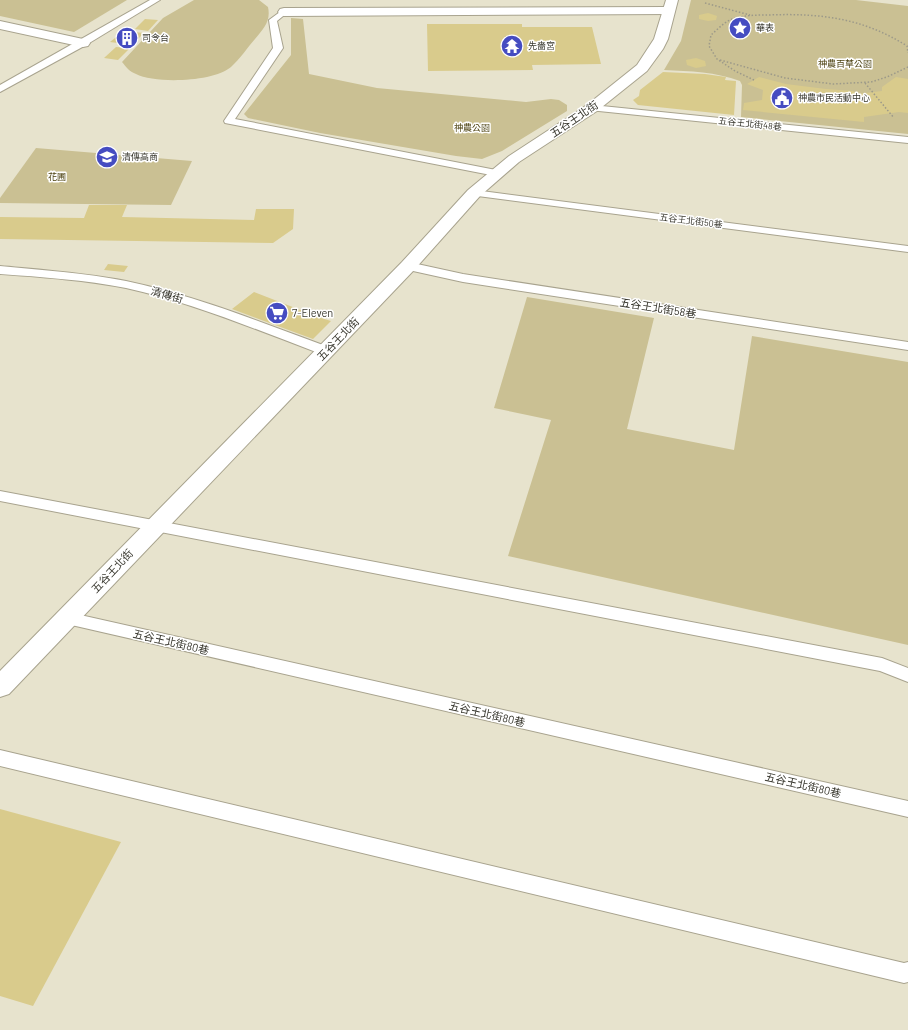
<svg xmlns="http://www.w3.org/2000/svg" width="908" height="1030" font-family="Barlow,'Noto Sans TC',sans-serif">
<rect width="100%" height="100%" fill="#e7e3cd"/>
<g fill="#cac093">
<polygon points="0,0 127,0 74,32 0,16"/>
<path d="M 194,0 L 259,0 L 268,7 C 271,21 264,28 255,39 C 247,48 240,59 231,67 C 214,82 155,84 136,74 C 130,72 126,67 122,62 L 163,18 Z"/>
<path d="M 691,0 L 856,0 L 908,6 L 908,134 L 741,117 L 742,85 L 740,81 C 716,72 690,71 664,70 L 681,41 Z"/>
<polygon points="291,18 303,19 309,74 377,88 526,102 551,99 559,100 567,105 567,111 502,151 482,159 456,156 320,133 248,118 244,114 291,55"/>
<polygon points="36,148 192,161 171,205 0,203 0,198"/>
<polygon points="527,297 654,318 627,429 734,450 752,336 908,362 908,645 508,556 551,420 494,408"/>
</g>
<g fill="#d9cb8c">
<polygon points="708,13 717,16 716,20 708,21 699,19 699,15"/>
<polygon points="145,19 158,20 148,31 135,29"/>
<polygon points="427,24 522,24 522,27 592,27 601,64 532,65 533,70 428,71"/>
<polygon points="124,31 144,33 132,45 110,42"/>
<polygon points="116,47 130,48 118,60 104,58"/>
<polygon points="696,58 705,61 706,66 696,68 687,65 686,60"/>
<polygon points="663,72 705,74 726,77 725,80 736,81 734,115 638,105 633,100 639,96 640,90"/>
<polygon points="759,77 786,84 826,89 853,91 857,94 882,91 882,87 896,77 908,79 908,113 899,112 864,117 864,122 743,110 744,103 762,100 763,90 747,84"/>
<polygon points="89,205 127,205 122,217 254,220 256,209 294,209 293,229 273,243 0,239 0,217 84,218"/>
<polygon points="108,264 128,266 124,272 104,270"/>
<polygon points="254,292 321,318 331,321 313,339 232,309"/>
<polygon points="0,809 121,842 33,1006 0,996"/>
</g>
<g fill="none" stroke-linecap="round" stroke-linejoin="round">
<g stroke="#a8a38e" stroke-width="2">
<g id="service">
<polygon points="150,0 160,0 86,45 0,92 0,85"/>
<polygon points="284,9 288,12 277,21 283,48 235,119 496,170 501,173 500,175 496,176 225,123 224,121 273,48 269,20"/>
<polygon points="592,105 908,137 908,143 589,110 587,108 589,106"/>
<polygon points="474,190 908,246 908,252 470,195 469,193"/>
<polygon points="408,262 463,274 908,342 908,350 463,282 404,269 402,266 404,263"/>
<path d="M 0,266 C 42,270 85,273 126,281 C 197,296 263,323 331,348 L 332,351 L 331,354 L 321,354 C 257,330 194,303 126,288 C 85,280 42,277 0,274 Z"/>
<polygon points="0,491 882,658 908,668 908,682 880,671 0,501"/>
<polygon points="67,612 908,801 908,817 67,624 61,622 59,618 61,614"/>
<polygon points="0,750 904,963 908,962 908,982 904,983 0,766"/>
</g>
</g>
<g stroke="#a8a38e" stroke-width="2">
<g id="minor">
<polygon points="669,7 673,8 675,11 673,14 284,16 280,15 278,12 280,9 284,8"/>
<polygon points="0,21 83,39 88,40 90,43 88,46 83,47 0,29"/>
</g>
</g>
<g stroke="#a8a38e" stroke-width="2">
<polygon id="tertiary" points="666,0 678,0 668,39 663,49 647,71 597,111 519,162 480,196 414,270 9,694 0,697 0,671 402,262 468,190 509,156 587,105 637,65 654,39"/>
</g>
<g stroke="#9c9989" stroke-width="1.5" stroke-dasharray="1.5 2" stroke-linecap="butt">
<polyline points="705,3 750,15"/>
<polyline points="720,60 785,78 833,84 871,82 887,77 908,67"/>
<path d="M 754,80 L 735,71 L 717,59 L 709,46 L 711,35 C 717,30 723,23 730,20 C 742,15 756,15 769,15 C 820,13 863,18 907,46 L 908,53"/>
<polyline points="865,83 894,118"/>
</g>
<use href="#service" fill="#fff" fill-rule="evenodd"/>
<use href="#minor" fill="#fff" fill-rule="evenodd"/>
<use href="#tertiary" fill="#fff" fill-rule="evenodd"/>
</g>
<defs>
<g id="sight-disc" transform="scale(1.15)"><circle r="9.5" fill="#454cc1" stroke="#fff"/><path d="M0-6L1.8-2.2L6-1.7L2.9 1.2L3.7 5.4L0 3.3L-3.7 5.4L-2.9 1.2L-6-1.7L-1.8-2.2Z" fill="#fff"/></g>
<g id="building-disc" transform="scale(1.15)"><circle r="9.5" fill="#454cc1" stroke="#fff"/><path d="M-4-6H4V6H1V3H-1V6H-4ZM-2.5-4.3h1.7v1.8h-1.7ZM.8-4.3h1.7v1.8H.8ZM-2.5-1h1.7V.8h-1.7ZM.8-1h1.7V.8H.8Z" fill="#fff"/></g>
<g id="temple-disc" transform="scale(1.15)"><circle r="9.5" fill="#454cc1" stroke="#fff"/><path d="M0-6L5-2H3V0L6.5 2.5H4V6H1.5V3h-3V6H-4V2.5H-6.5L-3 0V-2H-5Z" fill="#fff"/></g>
<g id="civic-disc" transform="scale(1.15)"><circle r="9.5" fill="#454cc1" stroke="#fff"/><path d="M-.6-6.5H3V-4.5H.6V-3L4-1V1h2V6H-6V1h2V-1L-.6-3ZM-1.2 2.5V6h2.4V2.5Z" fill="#fff"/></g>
<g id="school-disc" transform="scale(1.15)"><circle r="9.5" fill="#454cc1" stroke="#fff"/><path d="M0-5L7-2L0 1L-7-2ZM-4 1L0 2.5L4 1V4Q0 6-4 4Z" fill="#fff"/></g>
<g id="supermarket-disc" transform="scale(1.15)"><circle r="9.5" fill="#454cc1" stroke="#fff"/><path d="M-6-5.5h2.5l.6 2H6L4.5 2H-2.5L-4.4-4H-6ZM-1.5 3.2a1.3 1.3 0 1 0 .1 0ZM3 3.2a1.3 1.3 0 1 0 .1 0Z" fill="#fff"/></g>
</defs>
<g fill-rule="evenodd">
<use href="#sight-disc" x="740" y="28"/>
<use href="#building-disc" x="127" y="38"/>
<use href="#temple-disc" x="512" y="46"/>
<use href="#civic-disc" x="782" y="98"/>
<use href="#school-disc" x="107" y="157"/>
<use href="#supermarket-disc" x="277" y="313"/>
</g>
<g text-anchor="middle" stroke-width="3" stroke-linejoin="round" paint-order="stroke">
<g font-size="9" fill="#39382f" stroke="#fff" text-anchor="start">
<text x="756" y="31">華表</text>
<text x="142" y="41">司令台</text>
<text x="528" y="49">先嗇宮</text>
<text x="798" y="101">神農市民活動中心</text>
<text x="122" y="160">清傳高商</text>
</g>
<g font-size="9" fill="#493f0d" stroke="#fff">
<text x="845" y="67">神農百草公園</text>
<text x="472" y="131">神農公園</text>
<text x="57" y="180">花圃</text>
</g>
<g font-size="9" fill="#39382f" stroke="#fff">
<text transform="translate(750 124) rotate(6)" y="3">五谷王北街48巷</text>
<text transform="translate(691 221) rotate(7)" y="3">五谷王北街50巷</text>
</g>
<g font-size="11" fill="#39382f" stroke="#fff">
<text transform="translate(574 119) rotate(-34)" y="4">五谷王北街</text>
<text transform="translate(167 295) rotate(16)" y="4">清傳街</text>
<text transform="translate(658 308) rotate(9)" y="4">五谷王北街58巷</text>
<text transform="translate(338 339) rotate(-46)" y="4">五谷王北街</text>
<text transform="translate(112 571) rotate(-47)" y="4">五谷王北街</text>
<text transform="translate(171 642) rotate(13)" y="4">五谷王北街80巷</text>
<text transform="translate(487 714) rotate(13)" y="4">五谷王北街80巷</text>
<text transform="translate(803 785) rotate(13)" y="4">五谷王北街80巷</text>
</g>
<g font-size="11" fill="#39382f" stroke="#fff" text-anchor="start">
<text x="292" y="317">7-Eleven</text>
</g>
</g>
</svg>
